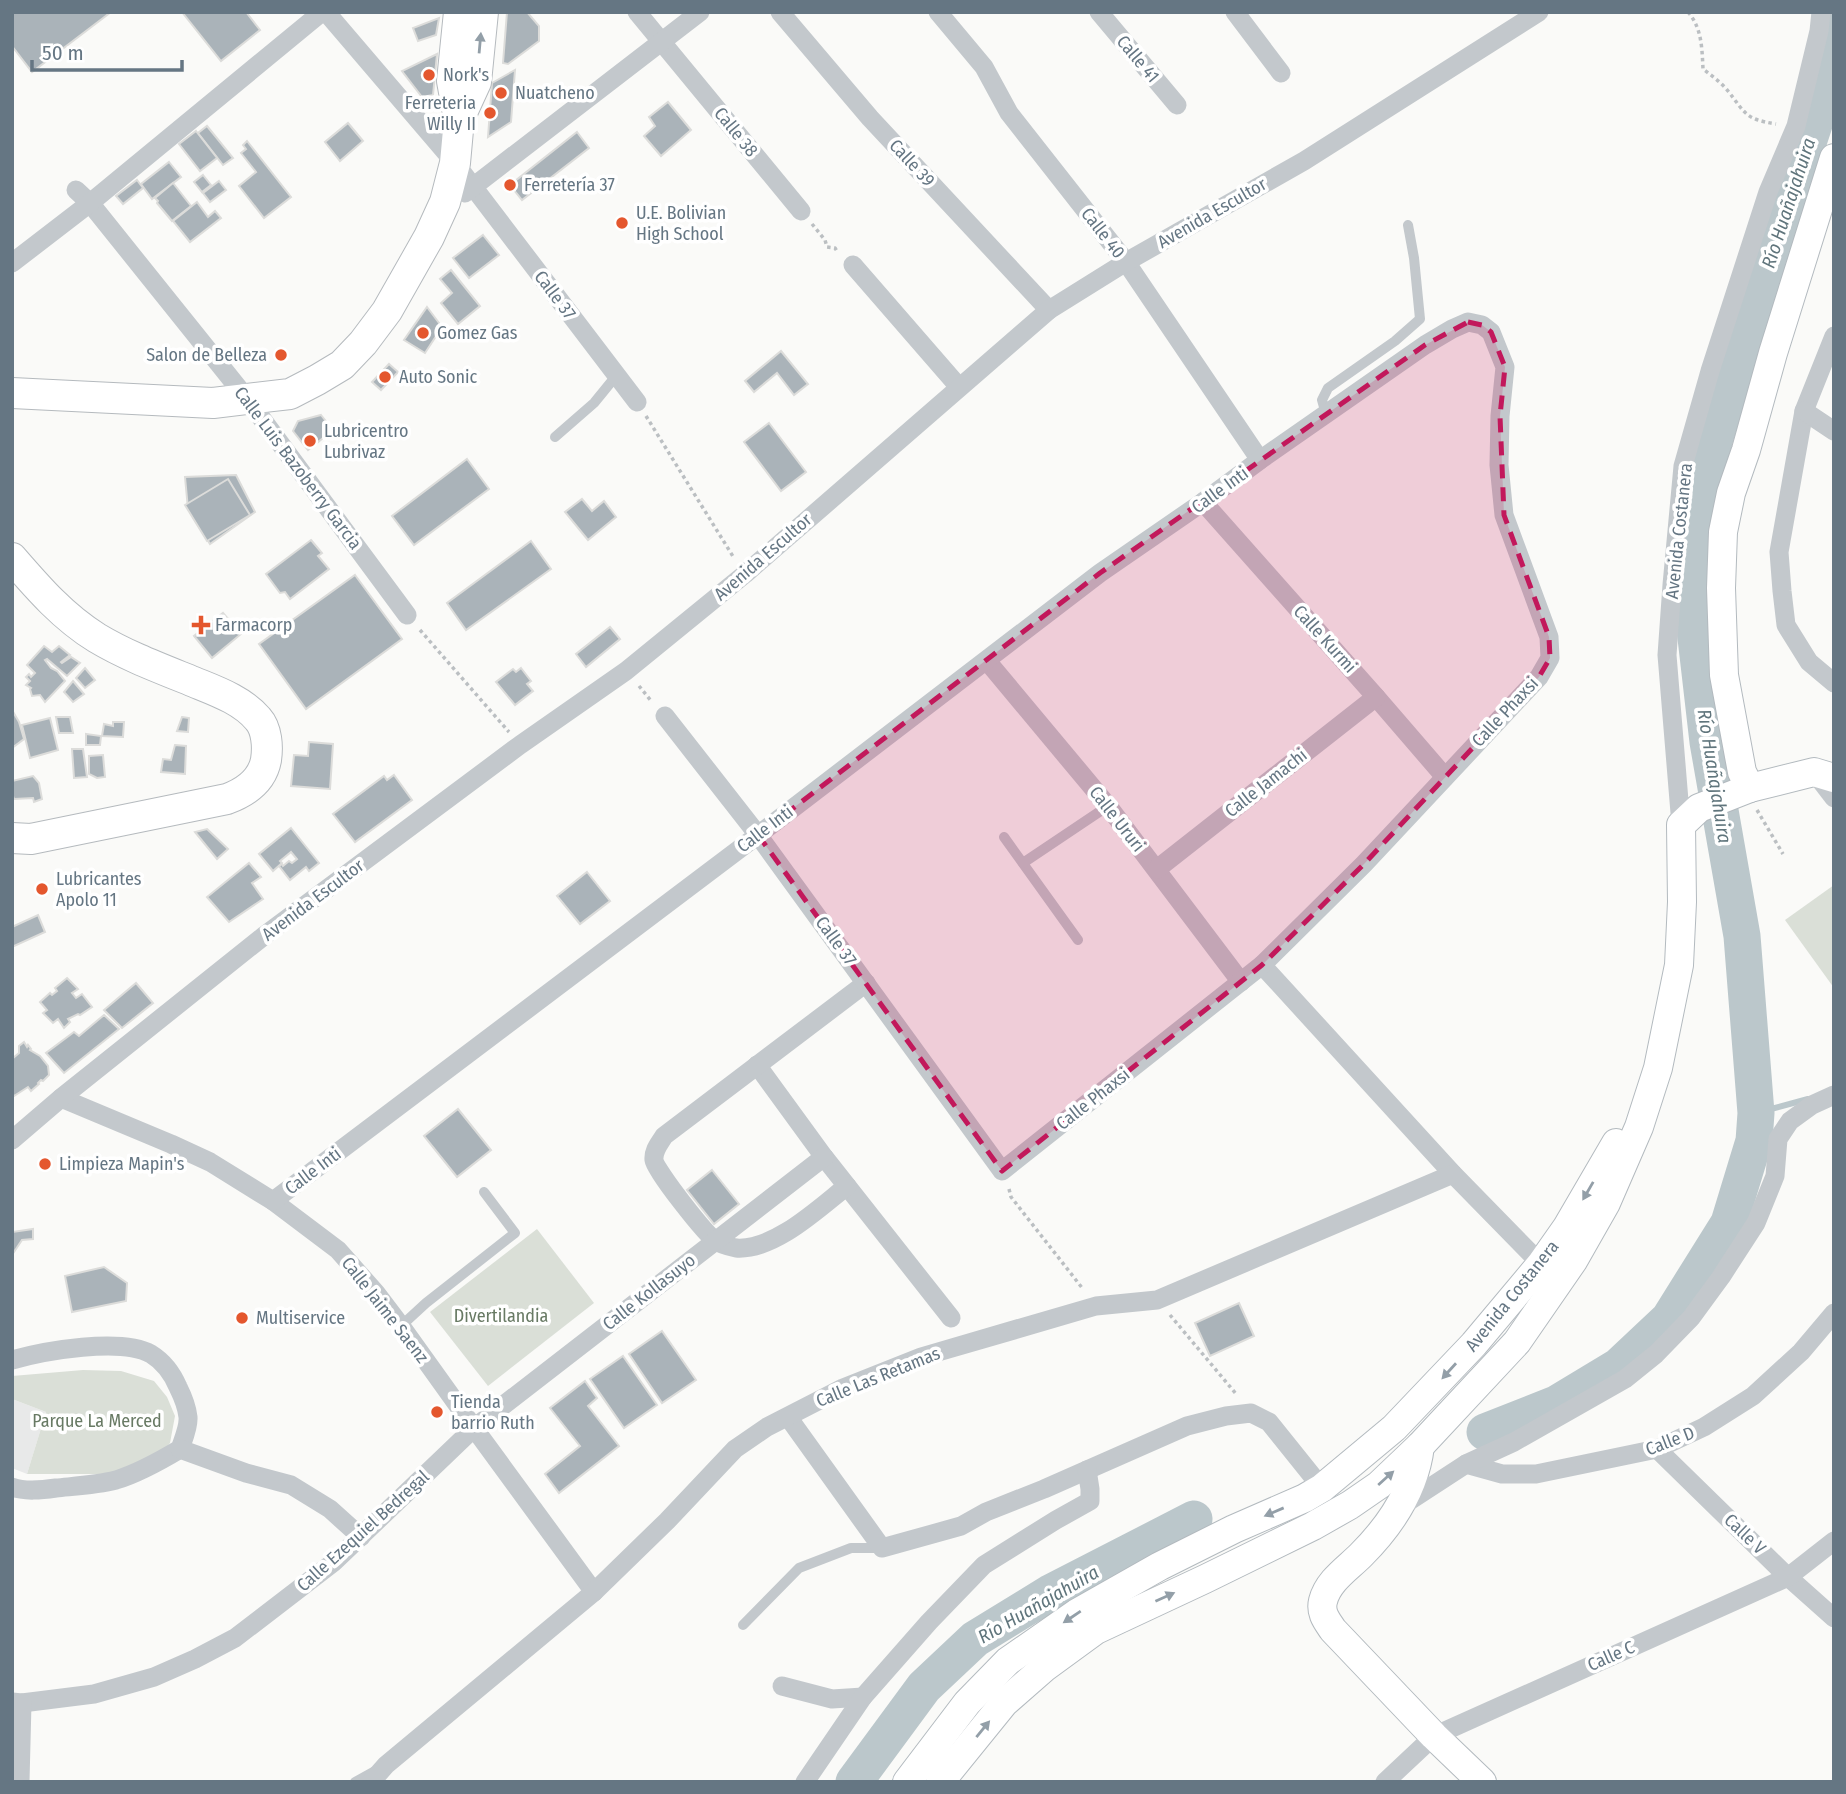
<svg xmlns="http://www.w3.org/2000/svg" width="1846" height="1794" font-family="'Fira Sans Condensed',sans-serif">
<rect width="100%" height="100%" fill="#fafaf8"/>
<polygon fill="#e8e9e9" points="12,1399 46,1412 27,1474 12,1468"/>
<g fill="#dadfd7">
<polygon points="1834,885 1834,988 1785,920"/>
<polygon points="537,1229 594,1303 488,1386 430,1312"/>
<polygon points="83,1370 121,1371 154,1381 167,1397 175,1416 170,1443 157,1459 117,1474 27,1474 46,1412 12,1399 12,1376"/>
</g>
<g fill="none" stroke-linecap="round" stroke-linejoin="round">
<polyline stroke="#bbc7cb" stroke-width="6" points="1756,1113 1808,1099"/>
<g stroke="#bbc7cb" stroke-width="37">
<polyline points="1485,1432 1556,1404 1619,1366 1669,1319 1729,1223 1754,1141 1756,1113 1742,936 1708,742 1690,586 1697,508 1712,448 1752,313 1822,100 1832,12"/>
<polyline points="854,1782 924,1687 975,1639 1050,1593 1194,1519"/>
</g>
</g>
<g fill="#aab3b9" stroke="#dcdcda" stroke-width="2">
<polygon points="12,12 111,12 32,72 12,46"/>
<polygon points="182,12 246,12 260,30 221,61"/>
<polygon points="507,12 527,12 539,26 539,41 508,64 503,63"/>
<polygon points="439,18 436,35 418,41 413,28"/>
<polygon points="437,54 433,95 422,97 402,71"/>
<polygon points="515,70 511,122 488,137 492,83"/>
<polygon points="668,102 691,130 661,156 644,136 655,126 649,117"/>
<polygon points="348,123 363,141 340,161 325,142"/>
<polygon points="207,126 233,158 223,165 198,133"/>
<polygon points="196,131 217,158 200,171 179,144"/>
<polygon points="577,132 589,148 522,200 510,185"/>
<polygon points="247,141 291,197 264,218 239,186 256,172 241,153 246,149 243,145"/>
<polygon points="169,162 181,177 152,199 141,184"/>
<polygon points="203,175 211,185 202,192 194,182"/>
<polygon points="137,180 143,188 123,204 116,196"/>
<polygon points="219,181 226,190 210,202 203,193"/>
<polygon points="173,183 191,206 172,221 157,203 158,201 155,198"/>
<polygon points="197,202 208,217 215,211 221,218 190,242 173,221"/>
<polygon points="483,235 499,255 469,278 453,258"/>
<polygon points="451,270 480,306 458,324 441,303 452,293 440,279"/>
<polygon points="427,307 442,327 425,353 404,340"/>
<polygon points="781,351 808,384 794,395 777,373 754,392 745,381"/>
<polygon points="389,364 398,372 381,390 372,382"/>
<polygon points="321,415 333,430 308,450 293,431 298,421"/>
<polygon points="769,423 806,472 781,491 744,442"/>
<polygon points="467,459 489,489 414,545 392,516"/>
<polygon points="236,475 255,512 210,544 188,509 185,477"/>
<polygon points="228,479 250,515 207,541 185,505"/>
<polygon points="582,499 592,511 604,501 616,517 588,540 565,512"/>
<polygon points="311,540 322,553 318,556 329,569 290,599 285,592 280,593 266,574"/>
<polygon points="531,541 551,569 466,630 447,603"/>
<polygon points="355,575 402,639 306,709 259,644"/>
<polygon points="223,613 241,634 212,658 194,636"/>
<polygon points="610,627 620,639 586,667 576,654"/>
<polygon points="44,646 52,652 59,646 70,655 61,662 62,663 71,657 80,663 67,676 47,659 45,660 51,668 57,671 65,681 45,702 40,695 32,696 30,689 31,688 26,685 30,681 26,677 29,674 31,677 35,673 27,665"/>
<polygon points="85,668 95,680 85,688 76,678"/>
<polygon points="521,668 531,681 527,684 533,691 515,705 496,682 513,669 516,672"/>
<polygon points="73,681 84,694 73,702 64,692"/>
<polygon points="12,710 19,722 24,739 12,748"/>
<polygon points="56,717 70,717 73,733 59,733"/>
<polygon points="182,717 189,718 188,732 177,731"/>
<polygon points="50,718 58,750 30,758 22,725"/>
<polygon points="113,722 124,722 123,737 102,736 104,724 113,726"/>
<polygon points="86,734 101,736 100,745 86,745"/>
<polygon points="309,742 333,744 330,789 291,786 294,755 308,756"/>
<polygon points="175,745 186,746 185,774 161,772 163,759 171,760"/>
<polygon points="72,749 83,749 87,777 74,778"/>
<polygon points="103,755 105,777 97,778 89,774 89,756"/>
<polygon points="394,775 412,800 355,842 333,814 384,776 387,780"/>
<polygon points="33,776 39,783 42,799 34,802 33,798 14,799 12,793 12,781"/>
<polygon points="291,828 319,863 309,871 306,867 290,880 279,866 282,864 283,866 289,861 292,863 297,859 291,852 280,861 282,863 273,871 259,854"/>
<polygon points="207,829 228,849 217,859 195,832"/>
<polygon points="249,863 261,877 252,883 263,899 229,922 207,897"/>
<polygon points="587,872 610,901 580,924 557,896"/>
<polygon points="38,915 45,932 12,947 12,927"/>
<polygon points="67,978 78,989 72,993 76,998 82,994 92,1007 80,1015 78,1014 68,1019 70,1022 64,1028 58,1019 53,1023 43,1013 47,1010 40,1002 50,993 52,995 57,991 55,988"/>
<polygon points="136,983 153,1003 122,1028 104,1010"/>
<polygon points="104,1015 119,1029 64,1073 46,1053 74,1032 79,1036"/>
<polygon points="24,1042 27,1047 28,1045 31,1049 30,1050 40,1056 48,1066 49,1075 43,1081 41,1080 38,1083 39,1084 31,1091 28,1087 14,1096 12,1094 12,1059 19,1053 19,1046"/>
<polygon points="458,1109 491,1150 457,1177 424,1136"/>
<polygon points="712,1170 739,1204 714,1224 687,1190"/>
<polygon points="33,1229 33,1239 22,1240 12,1255 12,1232"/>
<polygon points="104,1267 127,1283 126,1301 72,1312 65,1276"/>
<polygon points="1239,1303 1254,1336 1210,1356 1195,1323"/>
<polygon points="662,1331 696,1380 662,1403 629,1354"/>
<polygon points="623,1356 657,1405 624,1428 590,1379"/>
<polygon points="585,1381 597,1398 588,1406 619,1446 559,1493 545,1474 580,1446 550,1408"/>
</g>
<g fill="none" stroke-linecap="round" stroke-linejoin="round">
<g stroke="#b3babf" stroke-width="30">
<g id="secondary">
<polyline points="1750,788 1742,772 1724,675 1721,588 1723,532 1731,493 1746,450 1773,353 1834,158"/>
<path d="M 1420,1446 C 1415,1489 1391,1525 1361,1555 C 1347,1569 1328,1581 1323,1601 C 1320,1613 1327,1621 1333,1630 L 1434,1736 L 1482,1782"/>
<polyline points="907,1782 967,1703 1008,1661 1077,1613 1160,1566 1234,1529 1305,1498 1322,1488 1394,1428 1474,1344 1541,1264 1567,1227 1616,1143"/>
<polyline points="940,1782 1004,1703 1044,1668 1096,1630 1205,1579 1313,1526 1350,1505 1379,1485 1420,1446 1517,1342 1573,1261 1606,1203 1639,1127 1658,1068 1679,965 1682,902 1681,825 1699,808 1750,788 1814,772 1834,778"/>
</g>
</g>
<g stroke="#b5babe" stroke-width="32">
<g id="primary">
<polyline points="459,119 476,82 483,12"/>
<polyline points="12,393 213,403 290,394 317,380 342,365 363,343 387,311 429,237 445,202 455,163 459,119 452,81 459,12"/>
<path d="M 12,558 C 38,588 63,617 97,638 C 127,656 162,669 194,682 C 216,691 242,700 258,719 C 267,729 268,747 266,760 C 262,781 246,792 227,799 L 31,839 L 12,838"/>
</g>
</g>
<g stroke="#bbbfc2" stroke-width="3.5" stroke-dasharray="3.5 3.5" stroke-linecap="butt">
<path d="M 1688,12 C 1702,28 1702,49 1703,69 C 1712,76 1722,83 1728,91 C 1746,114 1745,119 1776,124"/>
<polyline points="812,224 825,240 827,247 835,248 838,253"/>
<polyline points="646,416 734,558"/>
<polyline points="420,630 509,732"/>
<polyline points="639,686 652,702"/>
<polyline points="1757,810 1783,854"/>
<polyline points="1009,1189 1011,1197 1083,1289"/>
<polyline points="1170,1315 1237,1395"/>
</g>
<g stroke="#c3c8cc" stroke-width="10">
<polyline points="1326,414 1322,400 1328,388 1395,341 1420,319 1414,258 1408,225"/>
<polyline points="555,437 594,403 616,376"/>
<polyline points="1004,837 1078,940"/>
<polyline points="1023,863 1108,806"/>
<polyline points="401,1326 426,1303 515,1233 484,1192"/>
<polyline points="743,1625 799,1568 851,1548 882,1548"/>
<polyline points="355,1782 373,1772"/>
</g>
<g stroke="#c3c8cc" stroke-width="19">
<polyline points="326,12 455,163 637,402"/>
<polyline points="637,12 801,211"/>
<polyline points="780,12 870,118 1049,310"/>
<polyline points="938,12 984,67 1009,113 1126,262 1260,460"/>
<polyline points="1099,12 1177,105"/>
<polyline points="1235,12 1281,73"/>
<polyline points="76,190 90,203 248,400 407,615"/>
<polyline points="465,193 700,12"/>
<polyline points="12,263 90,203 322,12"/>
<polyline points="853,265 959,387"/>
<polyline points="1834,336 1804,411 1779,552 1782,591 1786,625 1809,662 1834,683"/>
<polyline points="1804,411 1834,431"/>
<polyline points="1203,502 1376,697 1445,777"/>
<polyline points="987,661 1108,806 1241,982"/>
<polyline points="1814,772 1834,798"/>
<polyline points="1681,825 1667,655 1672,585 1683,466 1710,371 1768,192 1796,126 1819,31 1821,12"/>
<polyline points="1157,869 1376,697"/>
<polyline points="1262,965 1453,1174 1541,1264"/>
<polyline points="757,1065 824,1157 951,1318"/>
<polyline points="61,1098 171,1144 210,1162 273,1201 338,1250 376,1293 401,1326 474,1428 594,1592"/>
<polyline points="12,1140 61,1098 265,935 520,745 626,671 745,574 1049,310 1126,262 1304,161 1539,12"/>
<path d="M 847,1186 C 819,1208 774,1251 736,1248 C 731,1247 720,1244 716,1241 C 706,1235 655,1170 654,1160 C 653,1150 660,1143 664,1136 L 866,983"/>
<polyline points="273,1201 758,835 1100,573 1203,502 1260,460 1425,345 1452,329 1468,322 1482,325 1491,332 1505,367 1500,416 1499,465 1504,515 1549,637 1550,658 1539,677 1364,864 1262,965 1002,1171 758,835 665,716"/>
<path d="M 12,1360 C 44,1351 121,1337 151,1354 C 164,1362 172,1373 178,1387 C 182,1395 187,1408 188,1417 C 189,1427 183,1440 180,1449 C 160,1461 139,1473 116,1480 C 97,1485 76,1486 56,1488 C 42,1490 25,1492 12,1487"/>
<polyline points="788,1417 882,1548 961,1526 986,1512 1044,1489 1187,1426 1226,1416 1251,1413 1269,1422 1322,1488"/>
<polyline points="180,1449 246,1473 291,1485 330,1509 361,1537"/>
<polyline points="1657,1449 1788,1577 1834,1618"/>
<polyline points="1466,1464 1502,1474 1536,1474 1657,1449 1704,1427 1753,1396 1801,1352 1834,1313"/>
<polyline points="1400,1507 1466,1464 1514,1442 1625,1379 1656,1354 1691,1318 1721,1277 1756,1223 1775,1176 1778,1139 1790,1121 1812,1105 1834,1095"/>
<polyline points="782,1686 832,1699 863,1697"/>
<polyline points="12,1702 22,1703 94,1694 154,1677 195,1659 235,1638 334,1562 474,1428 824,1157"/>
<polyline points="20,1782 22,1703"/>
<polyline points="371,1782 386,1765 594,1592 667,1521 735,1449 767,1427 843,1388 921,1357 1096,1306 1157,1300 1453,1174"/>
<polyline points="805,1782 863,1697 929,1622 984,1565 1056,1520 1090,1501 1090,1489 1087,1470"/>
<polyline points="1385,1782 1434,1736 1788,1577 1834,1541"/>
</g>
<use href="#secondary" stroke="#fff" stroke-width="28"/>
<use href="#primary" stroke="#fff" stroke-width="30"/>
</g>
<defs><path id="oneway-solid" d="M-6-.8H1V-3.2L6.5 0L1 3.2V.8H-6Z" transform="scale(1.75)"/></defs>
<g fill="#939fa8">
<use href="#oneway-solid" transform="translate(480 43) rotate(-85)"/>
<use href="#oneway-solid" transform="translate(1588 1191) rotate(120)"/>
<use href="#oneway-solid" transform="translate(1449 1371) rotate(132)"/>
<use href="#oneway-solid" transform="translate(1386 1478) rotate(-42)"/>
<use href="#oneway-solid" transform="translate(1274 1512) rotate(157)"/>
<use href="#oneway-solid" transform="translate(1165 1597) rotate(-24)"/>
<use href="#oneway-solid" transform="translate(1072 1617) rotate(146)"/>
<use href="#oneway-solid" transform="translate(983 1729) rotate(-51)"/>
</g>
<path fill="#c2185b" fill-opacity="0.2" stroke="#c2185b" stroke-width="5" stroke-dasharray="14 9" stroke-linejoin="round" d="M 1468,322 L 1482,325 L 1491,332 L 1505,367 L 1500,416 L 1504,515 L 1549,637 L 1550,658 L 1539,677 L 1364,864 L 1262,965 L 1002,1171 L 758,835 L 1100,573 L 1425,345 Z"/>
<g fill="#e4572e" stroke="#fff" stroke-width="2.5">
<circle cx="429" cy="75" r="7"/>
<circle cx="501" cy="93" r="7"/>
<circle cx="490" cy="113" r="7"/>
<circle cx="510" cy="185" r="7"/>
<circle cx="622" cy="223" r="7"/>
<circle cx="423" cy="333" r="7"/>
<circle cx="281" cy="355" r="7"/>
<circle cx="385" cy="377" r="7"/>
<circle cx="310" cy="441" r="7"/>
<path d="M197.5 614.5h7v7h7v7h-7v7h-7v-7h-7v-7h7z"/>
<circle cx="42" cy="889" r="7"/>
<circle cx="45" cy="1164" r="7"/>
<circle cx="242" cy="1318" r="7"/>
<circle cx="437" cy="1412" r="7"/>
</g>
<g text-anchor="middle" stroke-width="7" stroke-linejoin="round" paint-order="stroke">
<g font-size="18" fill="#657683" stroke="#fff">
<text transform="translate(1138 59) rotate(50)" y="6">Calle 41</text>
<text transform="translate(736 132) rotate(51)" y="6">Calle 38</text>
<text transform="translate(912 163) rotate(47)" y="6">Calle 39</text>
<text transform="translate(1212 213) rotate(-30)" y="6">Avenida Escultor</text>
<text transform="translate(1103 233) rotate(52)" y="6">Calle 40</text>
<text transform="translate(555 295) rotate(53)" y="6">Calle 37</text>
<text transform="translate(298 468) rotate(53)" y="6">Calle Luis Bazoberry Garcia</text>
<text transform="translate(1220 490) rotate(-36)" y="6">Calle Inti</text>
<text transform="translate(1679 531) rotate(-84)" y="6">Avenida Costanera</text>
<text transform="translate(763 557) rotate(-41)" y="6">Avenida Escultor</text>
<text transform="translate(1325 639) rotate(48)" y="6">Calle Kurmi</text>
<text transform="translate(1505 712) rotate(-47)" y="6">Calle Phaxsi</text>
<text transform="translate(1266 783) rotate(-38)" y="6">Calle Jamachi</text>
<text transform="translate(1117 819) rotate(52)" y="6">Calle Ururi</text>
<text transform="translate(765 829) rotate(-37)" y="6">Calle Inti</text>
<text transform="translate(313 900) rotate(-37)" y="6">Avenida Escultor</text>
<text transform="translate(836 941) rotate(54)" y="6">Calle 37</text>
<text transform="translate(1093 1099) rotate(-38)" y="6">Calle Phaxsi</text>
<text transform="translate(313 1171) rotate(-37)" y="6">Calle Inti</text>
<text transform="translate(649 1292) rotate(-38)" y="6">Calle Kollasuyo</text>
<text transform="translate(1512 1296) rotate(-51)" y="6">Avenida Costanera</text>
<text transform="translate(385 1310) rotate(52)" y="6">Calle Jaime Saenz</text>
<text transform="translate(878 1377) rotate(-22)" y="6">Calle Las Retamas</text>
<text transform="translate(1670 1441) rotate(-21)" y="6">Calle D</text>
<text transform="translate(363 1531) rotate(-42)" y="6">Calle Ezequiel Bedregal</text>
<text transform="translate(1745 1534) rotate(44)" y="6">Calle V</text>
<text transform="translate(1611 1656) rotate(-24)" y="6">Calle C</text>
</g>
<g font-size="18" fill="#657683" stroke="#fff" text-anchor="start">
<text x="443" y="81">Nork's</text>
<text x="515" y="99">Nuatcheno</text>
<text x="476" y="109" text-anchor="end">Ferreteria<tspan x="476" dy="21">Willy II</tspan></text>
<text x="524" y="191">Ferretería 37</text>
<text x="636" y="219">U.E. Bolivian<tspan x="636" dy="21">High School</tspan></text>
<text x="437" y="339">Gomez Gas</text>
<text x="267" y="361" text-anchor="end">Salon de Belleza</text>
<text x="399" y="383">Auto Sonic</text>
<text x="324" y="437">Lubricentro<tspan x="324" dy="21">Lubrivaz</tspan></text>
<text x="215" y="631">Farmacorp</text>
<text x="56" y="885">Lubricantes<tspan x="56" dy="21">Apolo 11</tspan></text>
<text x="59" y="1170">Limpieza Mapin's</text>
<text x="256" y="1324">Multiservice</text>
<text x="451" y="1408">Tienda<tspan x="451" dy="21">barrio Ruth</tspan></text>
</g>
<g font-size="18" fill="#687a64" stroke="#fff">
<text x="501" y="1322">Divertilandia</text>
<text x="97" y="1427">Parque La Merced</text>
</g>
<g font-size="19" font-style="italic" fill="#60757c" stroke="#fff">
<text transform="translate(1788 203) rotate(-72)" y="7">Río Huañajahuira</text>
<text transform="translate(1715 776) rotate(81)" y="7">Río Huañajahuira</text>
<text transform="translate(1038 1604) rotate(-30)" y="7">Río Huañajahuira</text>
</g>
</g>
<rect width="1846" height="1794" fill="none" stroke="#657683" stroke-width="28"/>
<path d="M32 60v10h150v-10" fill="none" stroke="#657683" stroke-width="3.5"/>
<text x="42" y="60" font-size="21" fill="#657683" stroke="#ffffff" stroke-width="5" paint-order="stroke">50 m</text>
</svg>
